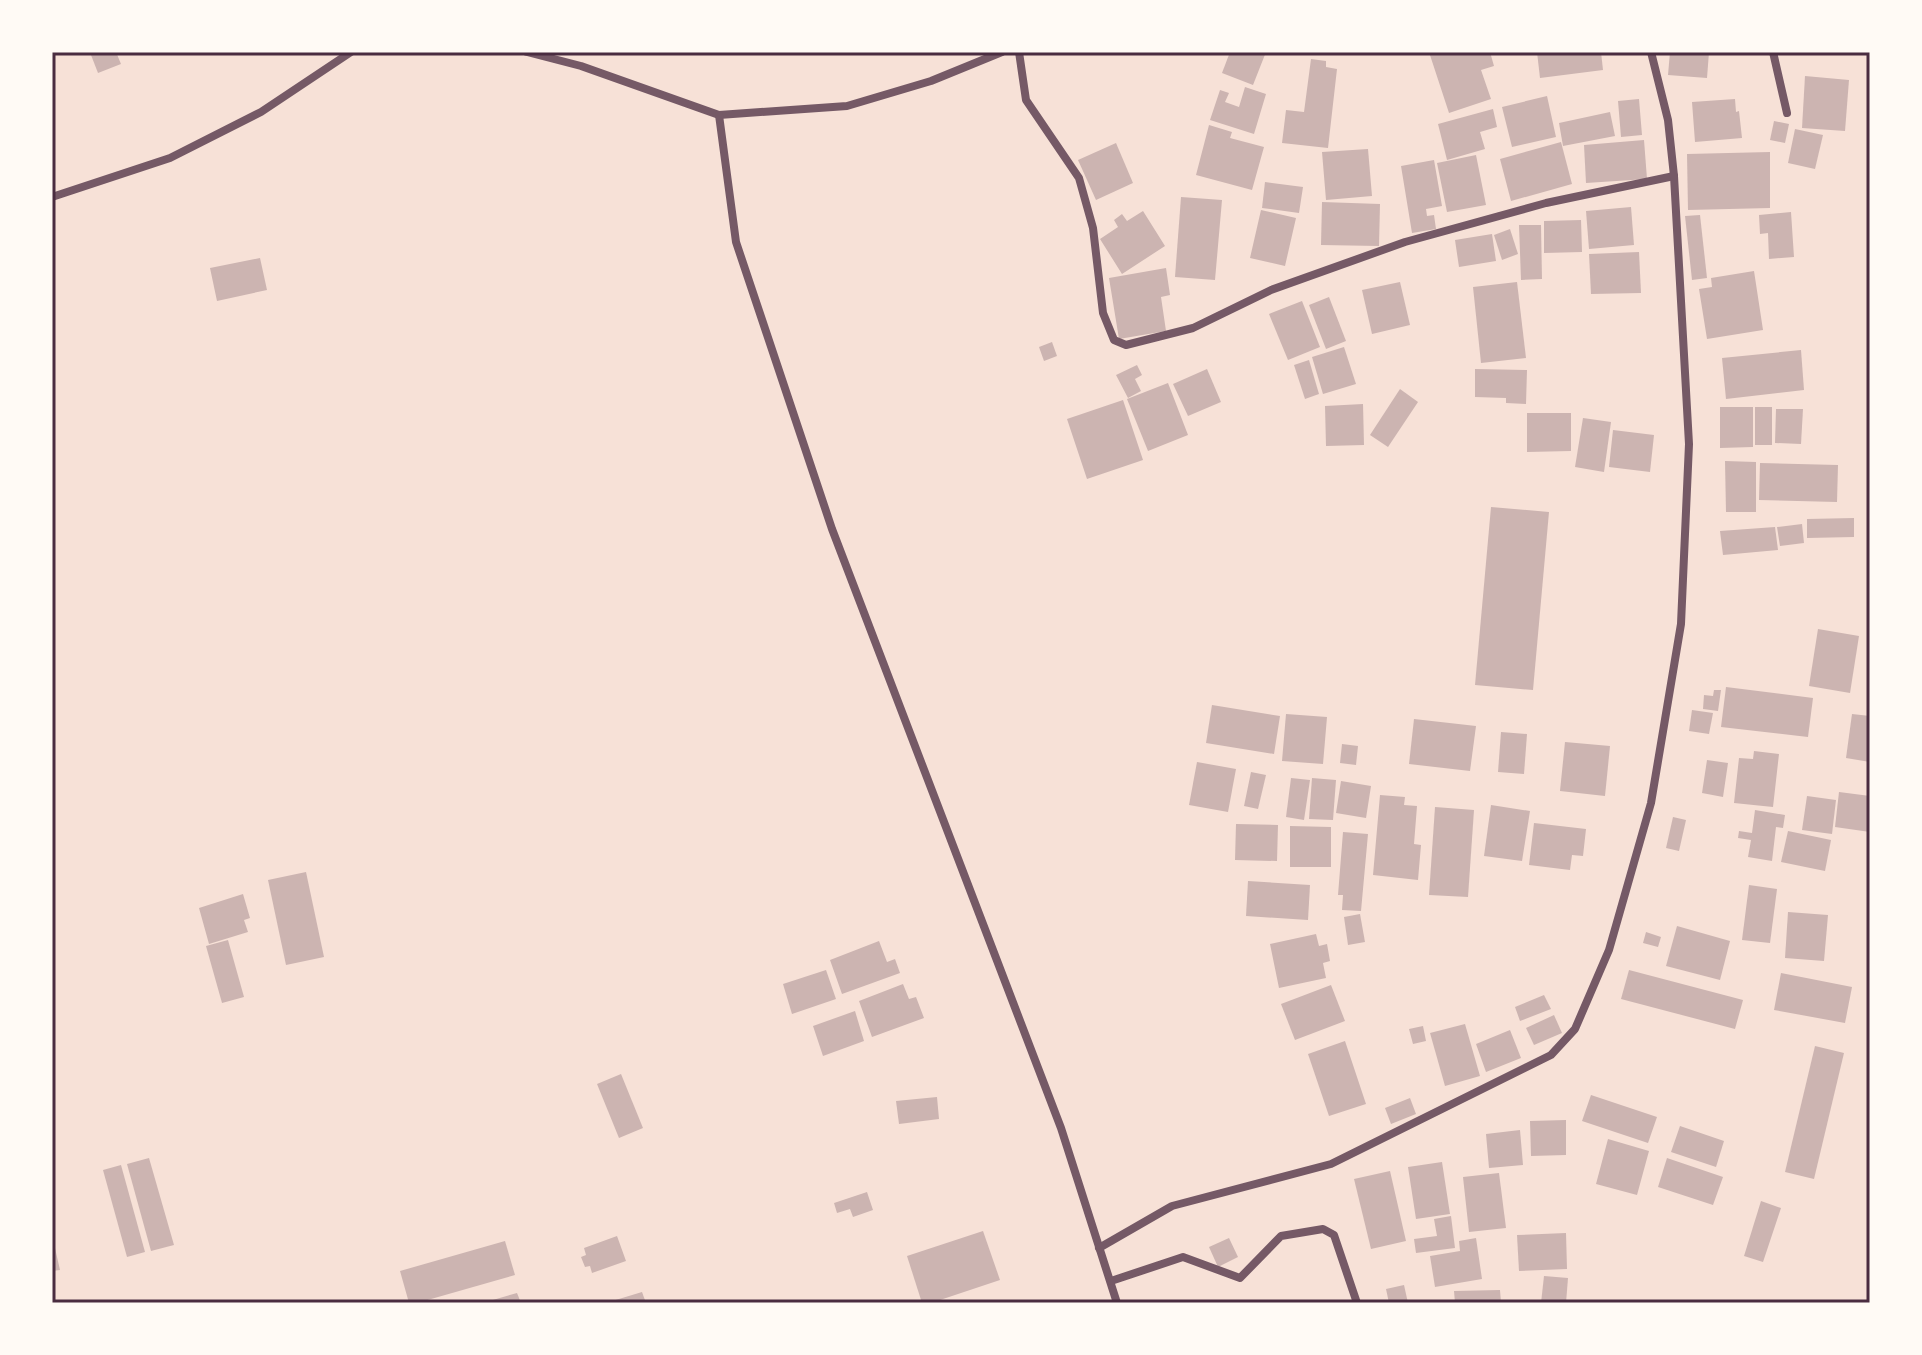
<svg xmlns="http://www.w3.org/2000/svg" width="1922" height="1355" font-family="'Public Sans',sans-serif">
<rect width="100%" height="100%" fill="#f7e1d7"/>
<g fill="#ccb4b1">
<polygon points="98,52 116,52 121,64 98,73 91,55"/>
<polygon points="1230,52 1266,52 1253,85 1222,73"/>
<polygon points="1429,52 1490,52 1494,66 1481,70 1491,99 1449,113"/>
<polygon points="1537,52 1601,52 1603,70 1540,78"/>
<polygon points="1670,52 1709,52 1707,78 1668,75"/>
<polygon points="1311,59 1326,61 1326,67 1337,69 1328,148 1282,143 1286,110 1304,112"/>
<polygon points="1805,76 1849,80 1845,131 1802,128"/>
<polygon points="1245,87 1266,94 1254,134 1210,120 1220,90 1229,93 1225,102 1239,107"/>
<polygon points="1547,96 1556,137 1512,147 1502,107"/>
<polygon points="1639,99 1642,135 1621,137 1618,101"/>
<polygon points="1735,99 1736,112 1739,111 1742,138 1695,142 1692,102"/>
<polygon points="1493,109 1497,127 1480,132 1485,149 1447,160 1438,124"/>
<polygon points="1610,112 1615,136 1563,146 1559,123"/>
<polygon points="1774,121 1789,124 1785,143 1770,140"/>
<polygon points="1209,125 1232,132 1230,138 1264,147 1252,190 1196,175"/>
<polygon points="1795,129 1823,135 1815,169 1788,163"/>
<polygon points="1644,140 1647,179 1586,183 1584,145"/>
<polygon points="1561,142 1572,184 1511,201 1500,159"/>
<polygon points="1116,143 1133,183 1096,200 1078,160"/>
<polygon points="1368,149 1372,196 1326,200 1322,152"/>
<polygon points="1770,152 1770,208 1688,210 1687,154"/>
<polygon points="1476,155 1486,205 1447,212 1437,163"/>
<polygon points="1434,160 1442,206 1426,209 1427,216 1434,215 1436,229 1412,233 1401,166"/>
<polygon points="1265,182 1303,187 1299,213 1262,208"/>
<polygon points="1181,197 1222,200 1215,280 1175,277"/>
<polygon points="1322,202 1380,204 1379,246 1321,245"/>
<polygon points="1631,207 1634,245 1589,249 1586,211"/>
<polygon points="1261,210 1296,218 1285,266 1250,258"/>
<polygon points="1143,211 1165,246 1122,274 1100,239 1118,227 1114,220 1122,214 1127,221"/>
<polygon points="1791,212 1794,257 1769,259 1768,233 1760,234 1759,215"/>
<polygon points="1700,215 1707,278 1692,280 1685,216"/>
<polygon points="1581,220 1582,252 1544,253 1544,221"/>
<polygon points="1519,225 1541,225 1542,279 1521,280"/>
<polygon points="1510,229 1518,254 1502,260 1494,235"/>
<polygon points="1492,234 1496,261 1459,267 1455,240"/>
<polygon points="1639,252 1641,293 1591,294 1589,254"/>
<polygon points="260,258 267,290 217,301 210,268"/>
<polygon points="1166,268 1170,295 1161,297 1166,331 1119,339 1109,278"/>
<polygon points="1754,271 1763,330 1707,339 1699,289 1712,287 1711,278"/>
<polygon points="1400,282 1410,325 1372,334 1362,290"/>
<polygon points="1517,282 1526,358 1481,363 1473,287"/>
<polygon points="1329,297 1346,341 1326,349 1309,305"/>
<polygon points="1302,301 1320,347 1288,360 1269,314"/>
<polygon points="1052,342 1057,356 1044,361 1039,347"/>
<polygon points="1344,347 1356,384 1323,394 1312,357"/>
<polygon points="1801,350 1804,390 1726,399 1722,358"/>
<polygon points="1309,360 1319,394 1305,399 1294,365"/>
<polygon points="1137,365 1142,375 1135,379 1141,391 1128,398 1116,375"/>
<polygon points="1207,369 1221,402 1188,416 1173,384"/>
<polygon points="1475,369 1527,370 1526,404 1506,403 1506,398 1475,397"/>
<polygon points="1168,383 1188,435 1148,451 1127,399"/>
<polygon points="1400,389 1418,402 1388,447 1370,435"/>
<polygon points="1123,400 1143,460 1087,479 1067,419"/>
<polygon points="1363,404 1364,445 1326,446 1325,406"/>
<polygon points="1720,407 1753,407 1753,447 1720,448"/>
<rect x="1755" y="407" width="17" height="38"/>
<polygon points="1776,409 1803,409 1801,444 1775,443"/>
<polygon points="1527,413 1571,413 1571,451 1527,452"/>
<polygon points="1583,418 1611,422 1604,472 1575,467"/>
<polygon points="1613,430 1654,435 1650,472 1609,467"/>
<polygon points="1725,461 1756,462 1756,512 1726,512"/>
<polygon points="1760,463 1838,465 1837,502 1759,500"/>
<polygon points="1491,507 1549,512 1533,690 1475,685"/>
<polygon points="1854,518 1854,537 1807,538 1807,519"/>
<polygon points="1802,524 1804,543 1780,546 1777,527"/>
<polygon points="1775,527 1778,550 1723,555 1720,531"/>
<polygon points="1818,629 1859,636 1850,693 1809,686"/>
<polygon points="1726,687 1813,698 1808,737 1721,727"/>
<polygon points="1714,690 1721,690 1718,711 1703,709 1704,695 1713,696"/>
<polygon points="1212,705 1280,716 1274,754 1206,743"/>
<polygon points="1692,710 1713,713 1709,734 1689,731"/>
<polygon points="1286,714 1327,717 1323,764 1282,761"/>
<polygon points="1852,714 1870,716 1870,762 1846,758"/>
<polygon points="1414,719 1476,726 1470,771 1409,764"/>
<polygon points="1501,732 1527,734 1524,774 1498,772"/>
<polygon points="1565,742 1610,746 1605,796 1560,791"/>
<polygon points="1342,744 1358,746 1356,765 1340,763"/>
<polygon points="1754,751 1779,754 1773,807 1734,803 1739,758 1753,759"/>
<polygon points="1707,760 1728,763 1723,797 1702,793"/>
<polygon points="1197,762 1236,769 1228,812 1189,805"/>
<polygon points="1251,772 1266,775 1258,809 1244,806"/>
<polygon points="1291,778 1310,780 1304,820 1286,817"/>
<polygon points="1312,778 1336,780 1333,820 1309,819"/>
<polygon points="1341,781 1371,786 1366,818 1336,813"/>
<polygon points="1839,792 1870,796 1870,832 1835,827"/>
<polygon points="1380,795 1405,797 1404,805 1417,806 1414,844 1421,845 1418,880 1373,875"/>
<polygon points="1807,796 1836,800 1832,834 1802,830"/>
<polygon points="1491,805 1530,811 1522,861 1484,856"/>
<polygon points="1435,807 1474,810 1468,897 1429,895"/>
<polygon points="1755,810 1785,815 1783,828 1776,827 1772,861 1748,857 1751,840 1738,838 1739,831 1752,833"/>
<polygon points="1673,817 1686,820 1679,851 1666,848"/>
<polygon points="1534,823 1586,829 1583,856 1572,855 1570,870 1529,865"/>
<polygon points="1236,824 1278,825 1277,861 1235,860"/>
<polygon points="1290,826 1331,827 1331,867 1290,867"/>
<polygon points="1788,831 1831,840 1825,871 1781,862"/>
<polygon points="1343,832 1368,834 1361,911 1342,910 1343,895 1338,895"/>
<polygon points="306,872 324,957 286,965 268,880"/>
<polygon points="1248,881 1310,885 1308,920 1246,916"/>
<polygon points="1749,885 1777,889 1770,943 1742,940"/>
<polygon points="243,894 250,918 244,920 248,932 209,944 199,908"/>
<polygon points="1788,912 1828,915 1824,961 1785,958"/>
<polygon points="1360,914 1365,942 1348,945 1344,917"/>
<polygon points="1677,926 1730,941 1720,980 1666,966"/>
<polygon points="1646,932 1661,937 1658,947 1643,943"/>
<polygon points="1316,934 1319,946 1327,944 1330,961 1323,963 1326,978 1279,988 1270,944"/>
<polygon points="228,940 244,997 222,1003 206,946"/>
<polygon points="879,941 887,962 895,959 900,973 842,994 830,960"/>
<polygon points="826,970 836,999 792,1014 783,984"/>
<polygon points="1629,970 1743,1000 1735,1029 1621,999"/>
<polygon points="1781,973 1852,987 1845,1023 1774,1010"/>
<polygon points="903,984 909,999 916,997 924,1018 872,1037 859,1001"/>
<polygon points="1331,985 1345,1021 1295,1040 1281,1004"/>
<polygon points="1544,995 1551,1009 1520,1021 1515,1007"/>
<polygon points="855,1011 864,1041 823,1056 813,1026"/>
<polygon points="1554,1015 1562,1033 1534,1045 1526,1028"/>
<polygon points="1465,1024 1480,1076 1445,1086 1430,1033"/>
<polygon points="1423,1026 1426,1041 1413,1044 1409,1029"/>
<polygon points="1510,1030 1521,1058 1486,1072 1476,1044"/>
<polygon points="1345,1041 1366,1104 1329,1116 1308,1054"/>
<polygon points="1815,1046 1844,1053 1814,1179 1785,1172"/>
<polygon points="621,1074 643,1128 619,1138 597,1084"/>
<polygon points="1591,1095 1657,1117 1648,1143 1582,1121"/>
<polygon points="937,1097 939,1119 899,1124 896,1101"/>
<polygon points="1410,1098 1416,1114 1391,1124 1385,1108"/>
<polygon points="1566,1120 1566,1155 1531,1156 1530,1121"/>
<polygon points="1680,1126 1724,1141 1716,1167 1671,1152"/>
<polygon points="1520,1130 1523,1165 1489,1168 1486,1134"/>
<polygon points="1608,1139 1649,1151 1637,1195 1596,1184"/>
<polygon points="149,1158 174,1245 151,1251 127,1164"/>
<polygon points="1667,1158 1723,1177 1713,1205 1658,1187"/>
<polygon points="1442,1162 1450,1214 1416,1219 1408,1167"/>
<polygon points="121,1165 145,1252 127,1257 103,1170"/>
<polygon points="1390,1171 1406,1241 1371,1249 1354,1179"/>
<polygon points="1499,1173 1506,1228 1469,1232 1463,1177"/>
<polygon points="867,1192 873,1210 853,1217 850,1209 837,1213 834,1203"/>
<polygon points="1761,1201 1781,1208 1763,1262 1744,1256"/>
<polygon points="1451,1216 1455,1248 1416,1253 1414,1239 1437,1236 1434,1219"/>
<polygon points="983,1231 1000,1280 931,1303 922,1303 907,1256"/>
<polygon points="1566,1233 1567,1269 1519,1271 1517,1235"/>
<polygon points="52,1235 60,1270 52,1271"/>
<polygon points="617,1236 626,1261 592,1273 590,1266 585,1267 581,1257 586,1255 584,1248"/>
<polygon points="1229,1238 1238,1257 1218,1267 1209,1247"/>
<polygon points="1476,1238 1482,1279 1435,1287 1430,1256 1460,1251 1459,1241"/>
<polygon points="505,1241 515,1275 417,1303 409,1303 400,1271"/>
<polygon points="1544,1276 1568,1278 1566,1303 1541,1303"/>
<polygon points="1404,1285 1408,1303 1389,1303 1386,1289"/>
<polygon points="1500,1290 1501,1303 1455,1303 1454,1291"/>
<polygon points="642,1292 646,1303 609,1303 609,1302"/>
<polygon points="517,1293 521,1303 486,1303 486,1302"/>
</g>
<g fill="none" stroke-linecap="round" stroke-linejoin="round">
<g stroke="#755966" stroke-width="8">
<polyline points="527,52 581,66 719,115 847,106 931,81 1002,52"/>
<polyline points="1019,52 1026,100 1079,178 1093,228 1103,313 1114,340 1126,345 1193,328 1271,290 1405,242 1546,203 1674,176"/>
<polyline points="1773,52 1787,113"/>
<polyline points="719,115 736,242 832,529 1061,1128 1117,1303"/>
<polyline points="52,197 170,158 261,112 351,52"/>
<polyline points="1099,1248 1172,1206 1331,1164 1551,1055 1575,1029 1609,950 1651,803 1681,624 1689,444 1674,176 1668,120 1651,52"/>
<polyline points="1111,1281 1183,1257 1240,1278 1281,1236 1323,1229 1334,1235 1357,1303"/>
</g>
</g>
<rect width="1922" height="1355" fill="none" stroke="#fffaf5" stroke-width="108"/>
<rect x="54" y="54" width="1814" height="1247" fill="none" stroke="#4a2c40" stroke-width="3"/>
</svg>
